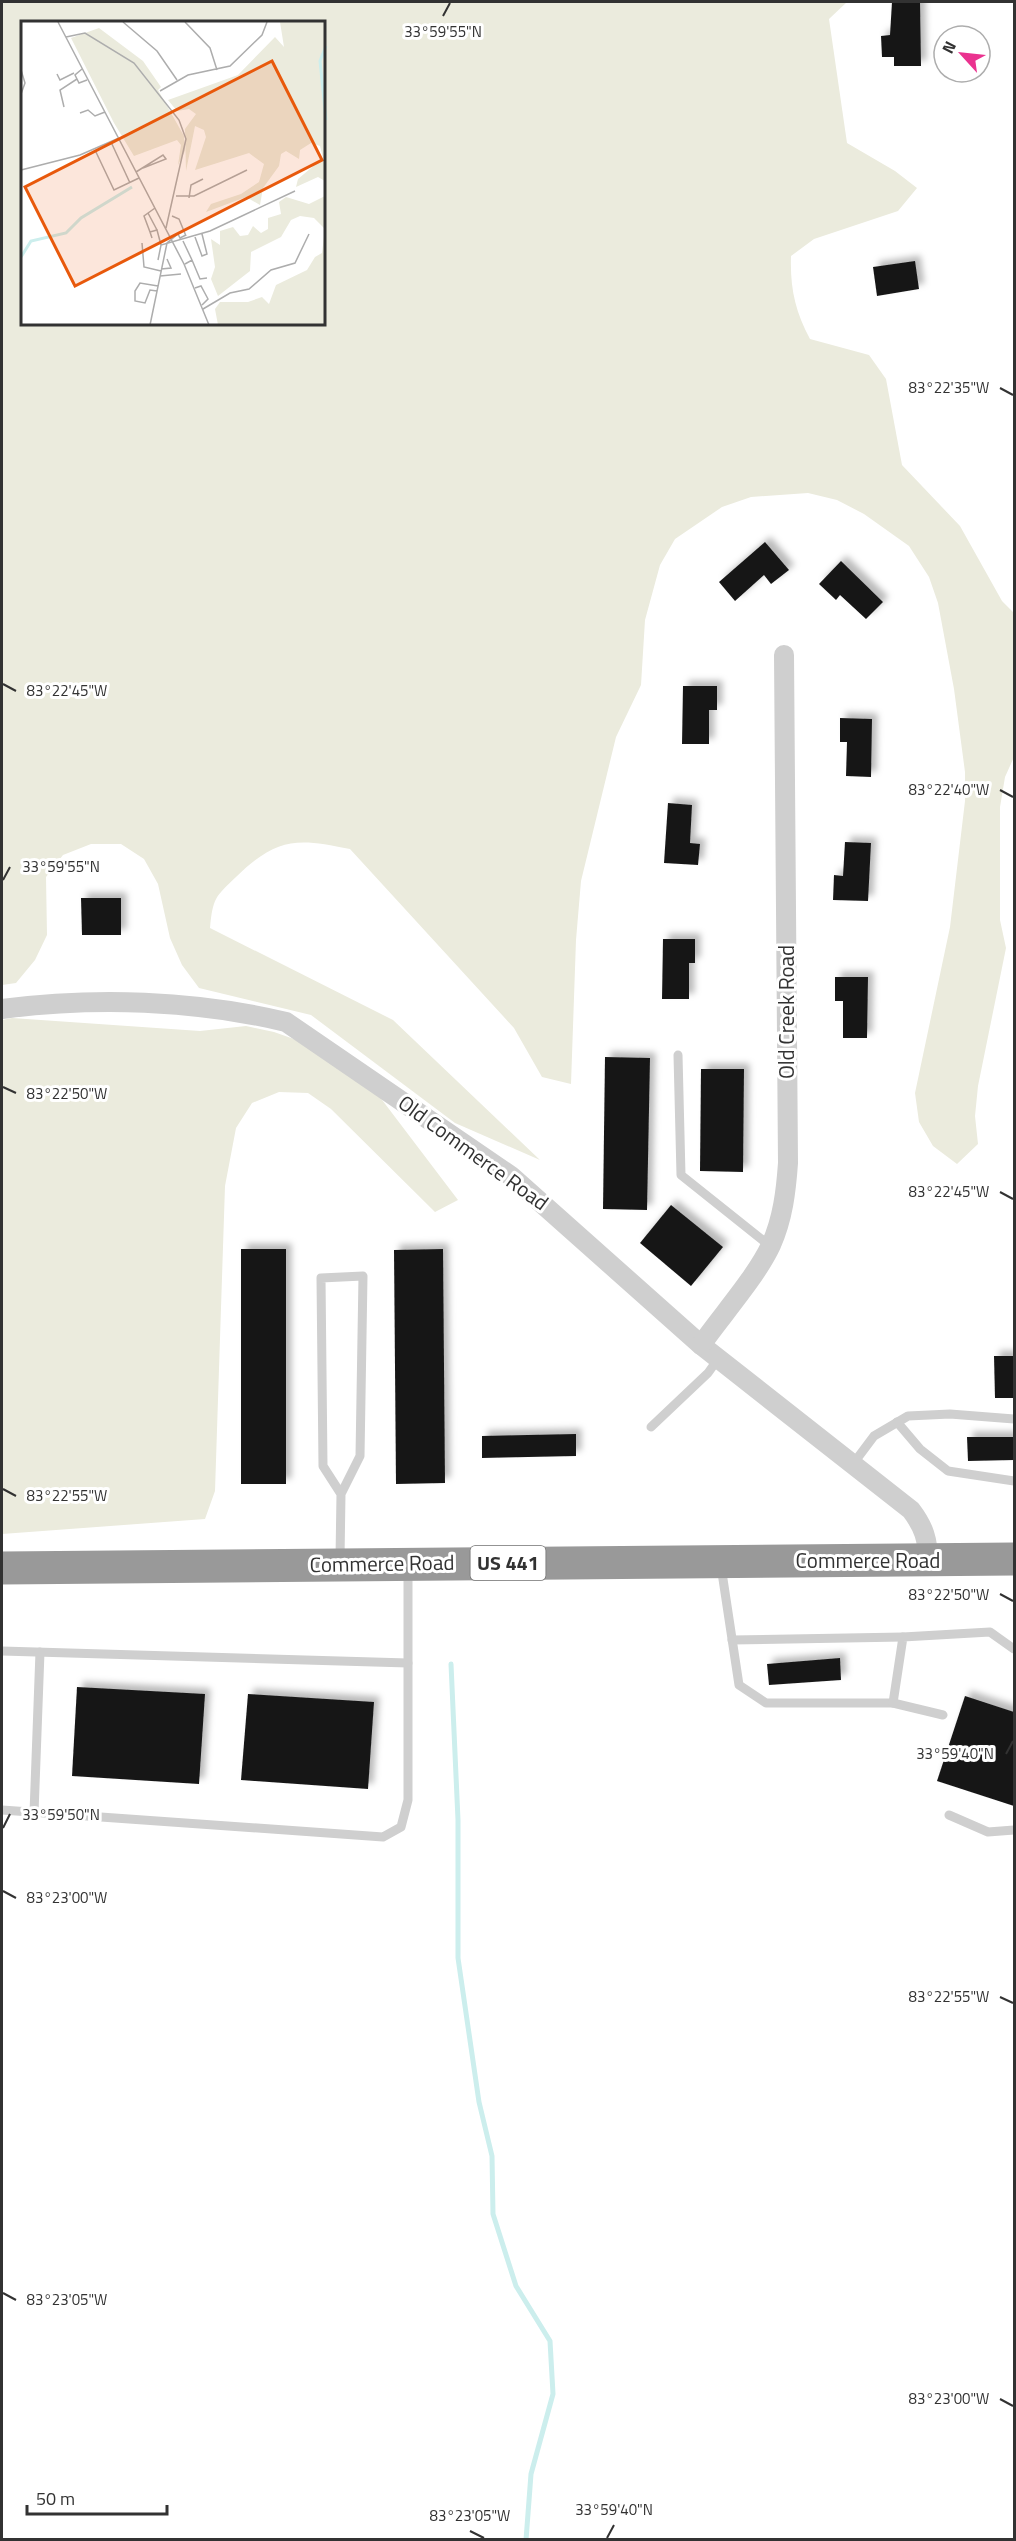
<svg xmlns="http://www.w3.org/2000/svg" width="1016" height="2541" font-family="'Titillium Web',sans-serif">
<defs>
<filter id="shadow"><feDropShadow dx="5.5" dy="-5.5" stdDeviation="3" flood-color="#0004"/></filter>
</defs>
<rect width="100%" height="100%" fill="#fff"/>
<g fill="#ebebdd" fill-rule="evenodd">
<path d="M 2,2 L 847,2 L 829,19 L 847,143 L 895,171 L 917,188 L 898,211 L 814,239 L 791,256 C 790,288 795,311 810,339 L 869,355 L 886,379 L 902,465 L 960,526 L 1002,601 L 1014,613 L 1014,757 L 1005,777 L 1000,807 L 1000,920 L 1006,948 L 978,1086 L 975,1116 L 978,1144 L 957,1164 L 933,1146 L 919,1122 L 915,1093 L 950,927 L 965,801 L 965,772 L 954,689 L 938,603 L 929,577 L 909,546 L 864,514 L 837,500 L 808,493 L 751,497 L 722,507 L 675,539 L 660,565 L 645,620 L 641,685 L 616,737 L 581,881 L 576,940 L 571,1084 L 542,1077 L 514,1028 L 350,849 C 297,838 277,837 236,877 C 215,897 213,898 210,928 L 393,1020 L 540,1160 L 455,1123 L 311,1015 L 199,988 L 182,965 L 170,938 L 158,884 L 144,859 L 121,844 L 91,844 L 63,855 L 46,877 L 47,935 L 35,960 L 16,983 L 2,985 ZM 22,22 L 324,22 L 324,324 L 22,324 Z"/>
<polygon points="12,1018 200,1031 246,1026 274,1032 325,1050 370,1084 458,1200 435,1212 331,1109 308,1093 279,1092 252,1103 236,1128 225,1186 215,1491 205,1519 2,1534 2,1020"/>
</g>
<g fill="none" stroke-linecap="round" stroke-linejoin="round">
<polyline stroke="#cceeed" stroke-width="5" points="451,1664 458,1820 458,1958 479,2102 492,2156 493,2214 516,2286 550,2341 553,2394 531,2474 526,2540"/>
</g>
<g fill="#191919" filter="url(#shadow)">
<polygon points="892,2 920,2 921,66 894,66 894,57 882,57 881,36 890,35"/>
<polygon points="915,261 919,289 877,296 873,267"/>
<polygon points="765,542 789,570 771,584 764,575 735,601 719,582"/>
<polygon points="841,561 883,602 866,619 840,595 836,600 819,584"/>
<polygon points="683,686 717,686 717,710 709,710 709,744 682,744"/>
<polygon points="840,718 872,719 871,777 846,776 847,742 840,742"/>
<polygon points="668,803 692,805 690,843 700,844 698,865 664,863"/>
<polygon points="845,842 871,843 868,901 833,900 834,875 843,876"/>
<polygon points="81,898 121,898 121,935 82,935"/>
<polygon points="663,939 695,939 695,963 689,963 689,999 662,999"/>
<polygon points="835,977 868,977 867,1038 843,1038 843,1001 835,1001"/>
<polygon points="605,1057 650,1058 647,1210 603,1209"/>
<polygon points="701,1069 744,1069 743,1172 700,1171"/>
<polygon points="671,1205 723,1247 691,1286 640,1243"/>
<rect x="241" y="1249" width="45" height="235"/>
<polygon points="443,1249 445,1483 396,1484 394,1250"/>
<polygon points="994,1356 1014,1356 1014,1398 995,1398"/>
<polygon points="576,1434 576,1456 482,1458 482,1436"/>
<polygon points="967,1437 1014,1437 1014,1460 968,1461"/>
<polygon points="840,1658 841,1680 769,1685 767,1664"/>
<polygon points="77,1687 205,1694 199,1784 72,1776"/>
<polygon points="248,1694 374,1702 368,1789 241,1780"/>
<polygon points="965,1696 1014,1712 1014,1806 937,1781"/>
</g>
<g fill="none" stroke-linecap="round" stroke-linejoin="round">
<g stroke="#cfcfcf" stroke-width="9">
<polyline points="678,1055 681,1175 770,1246"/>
<polyline points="897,1422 920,1449 948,1471 1014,1481"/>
<polyline points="651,1427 708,1373 718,1359"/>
<polyline points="853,1464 874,1436 908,1416 950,1414 1014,1419"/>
<polyline points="340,1559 341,1494 323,1466 321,1278 363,1276 360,1456 341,1494"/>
<polyline points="721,1566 739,1685 766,1703 893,1703"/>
<polyline points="732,1640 903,1637"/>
<polyline points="2,1651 408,1663"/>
<polyline points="943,1715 893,1703 903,1637 990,1632 1014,1649"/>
<polyline points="2,1810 383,1837 401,1827 408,1800 408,1569"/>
<polyline points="34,1813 40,1652"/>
<polyline points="949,1815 988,1832 1014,1830"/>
</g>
<g stroke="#cfcfcf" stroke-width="20">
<path d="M 2,1009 C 95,997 194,1000 286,1022 L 511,1176 L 701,1345 L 911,1510 C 924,1527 928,1540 928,1561"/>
<path d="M 701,1345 C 722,1315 756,1277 771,1245 C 783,1218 786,1191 788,1163 L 784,655"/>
</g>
<polyline stroke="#999" stroke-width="33" points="2,1568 1014,1559"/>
</g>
<path fill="none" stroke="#323232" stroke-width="2" d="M 443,16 L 450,3M 1000,388 L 1013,395M 3,684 L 16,691M 1000,790 L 1013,797M 3,880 L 10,867M 3,1087 L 16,1093M 1000,1192 L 1013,1199M 3,1489 L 16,1496M 1000,1594 L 1013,1601M 1006,1754 L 1013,1741M 3,1828 L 10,1814M 3,1891 L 16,1898M 1000,1997 L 1013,2003M 3,2293 L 16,2300M 1000,2399 L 1013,2406M 470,2531 L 484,2538M 607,2538 L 614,2525"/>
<g text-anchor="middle" stroke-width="6" stroke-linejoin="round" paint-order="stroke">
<rect fill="#fff" stroke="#707070" stroke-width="1.5" x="470.5" y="1546" width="75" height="34" rx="4.5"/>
<g font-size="20" font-weight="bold" fill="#323232">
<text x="508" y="1570">US 441</text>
</g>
<g font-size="21" fill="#323232" stroke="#fff">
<text transform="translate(787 1012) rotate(-90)" y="7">Old Creek Road</text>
<text transform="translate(473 1153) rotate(36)" y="7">Old Commerce Road</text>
<text x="868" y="1568">Commerce Road</text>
<text transform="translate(382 1564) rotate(-1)" y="7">Commerce Road</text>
</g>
</g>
<g transform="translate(21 21)">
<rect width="304" height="304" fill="#fff"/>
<path d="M 259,1 L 304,1 L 304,160 L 297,156 L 275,166 L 277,158 L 302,137 L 299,125 L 290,122 L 279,129 L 278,138 L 265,130 L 260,133 L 258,145 L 242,167 L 239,184 L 225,176 L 185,191 L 190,183 L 220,173 L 238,161 L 243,143 L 228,132 L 174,149 L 185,116 L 183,109 L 174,105 L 165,150 L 164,108 L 175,93 L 168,88 L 156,90 L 147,79 L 217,54 L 254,16 L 263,26 ZM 78,7 L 122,40 L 140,66 L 137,69 L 163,115 L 164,130 L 157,144 L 160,124 L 156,119 L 113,135 L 93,102 L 50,17 ZM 304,175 L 304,304 L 197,304 L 194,288 L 199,281 L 227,281 L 241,276 L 248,283 L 255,264 L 286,249 L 294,236 L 301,232 L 304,208 L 293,197 L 279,195 L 270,199 L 260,216 L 230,231 L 229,250 L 197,275 L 190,258 L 194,246 L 190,218 L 199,224 L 199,210 L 212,206 L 219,215 L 227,214 L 232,205 L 240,212 L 247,208 L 247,197 L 260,193 L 258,181 L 265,176 L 288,183 Z" fill="#ebebdd"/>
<path fill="none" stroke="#cceeed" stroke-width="3" d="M 305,25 L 299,40 L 305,99M 0,236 L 10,220 L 45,212 L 60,197 L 111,166"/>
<path fill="none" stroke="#adadad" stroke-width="1.5" d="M 37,1 L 163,243 L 188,304M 102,1 L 136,30 L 156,59M 164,1 L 189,27 L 196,49M 45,16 L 64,12 L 113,42 L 158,99 L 165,118 L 145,207M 61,48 L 54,54 L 58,62 L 66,59M 0,49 L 4,62 L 0,73M 36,53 L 39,59 L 53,52M 139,70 L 167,54 L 209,45 L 241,14 L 246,1M 43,86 L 39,69 L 56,58M 59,92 L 67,89 L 74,95 L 84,91M 90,121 L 109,162M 74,129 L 93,169 L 118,157M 0,149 L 59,134 L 98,117M 115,151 L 142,134 L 145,138 L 122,147M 155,175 L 173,175 L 226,149M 168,177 L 170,164 L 182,158M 127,192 L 136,209M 151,195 L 158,198 L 165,215M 129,211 L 123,195 L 134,187M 174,216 L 181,235 L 186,233 L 181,213M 131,217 L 129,211 L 136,209 L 140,224M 162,220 L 171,239M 121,222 L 123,246 L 140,250M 137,239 L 140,224 L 189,210 L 274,170M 164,243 L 171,239 L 179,258 L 186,257M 140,248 L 150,247 L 146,238M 139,255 L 160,253M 174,267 L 180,265 L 187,278 L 181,284M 136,270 L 129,269 L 124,282 L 114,280 L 114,270 L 119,262 L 137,265M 182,288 L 209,272 L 228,268 L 250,249 L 274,242 L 288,213M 129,304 L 146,222 L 157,213 L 159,217 L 165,214"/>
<path fill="#e8590c" fill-opacity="0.15" stroke="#e8590c" stroke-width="3" d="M 251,40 L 301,139 L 54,265 L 4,166 Z"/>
<rect width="304" height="304" fill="none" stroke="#323232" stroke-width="3"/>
</g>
<g font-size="15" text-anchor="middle" fill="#323232" stroke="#fff" stroke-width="6" stroke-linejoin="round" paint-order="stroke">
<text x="443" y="37">33°59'55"N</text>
<text x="949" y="393">83°22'35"W</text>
<text x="67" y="696">83°22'45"W</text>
<text x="949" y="795">83°22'40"W</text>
<text x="61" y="872">33°59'55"N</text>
<text x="67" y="1099">83°22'50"W</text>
<text x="949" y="1197">83°22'45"W</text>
<text x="67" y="1501">83°22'55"W</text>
<text x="949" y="1600">83°22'50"W</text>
<text x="955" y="1759">33°59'40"N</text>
<text x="61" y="1820">33°59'50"N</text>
<text x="67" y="1903">83°23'00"W</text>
<text x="949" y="2002">83°22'55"W</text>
<text x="67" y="2305">83°23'05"W</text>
<text x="949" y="2404">83°23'00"W</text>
<text x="614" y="2515">33°59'40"N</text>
<text x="470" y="2521">83°23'05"W</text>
</g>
<rect width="1016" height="2541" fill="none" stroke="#323232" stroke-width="6"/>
<g transform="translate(962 54) rotate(297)"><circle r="28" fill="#ffffff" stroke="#adadad" stroke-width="1.5"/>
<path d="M0-4.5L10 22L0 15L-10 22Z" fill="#ea328f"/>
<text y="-9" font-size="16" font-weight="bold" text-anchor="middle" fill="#323232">N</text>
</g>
<path d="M27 2505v9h140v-9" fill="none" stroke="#323232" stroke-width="3"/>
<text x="36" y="2505" font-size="18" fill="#323232" stroke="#ffffff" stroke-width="4.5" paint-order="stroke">50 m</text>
</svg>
